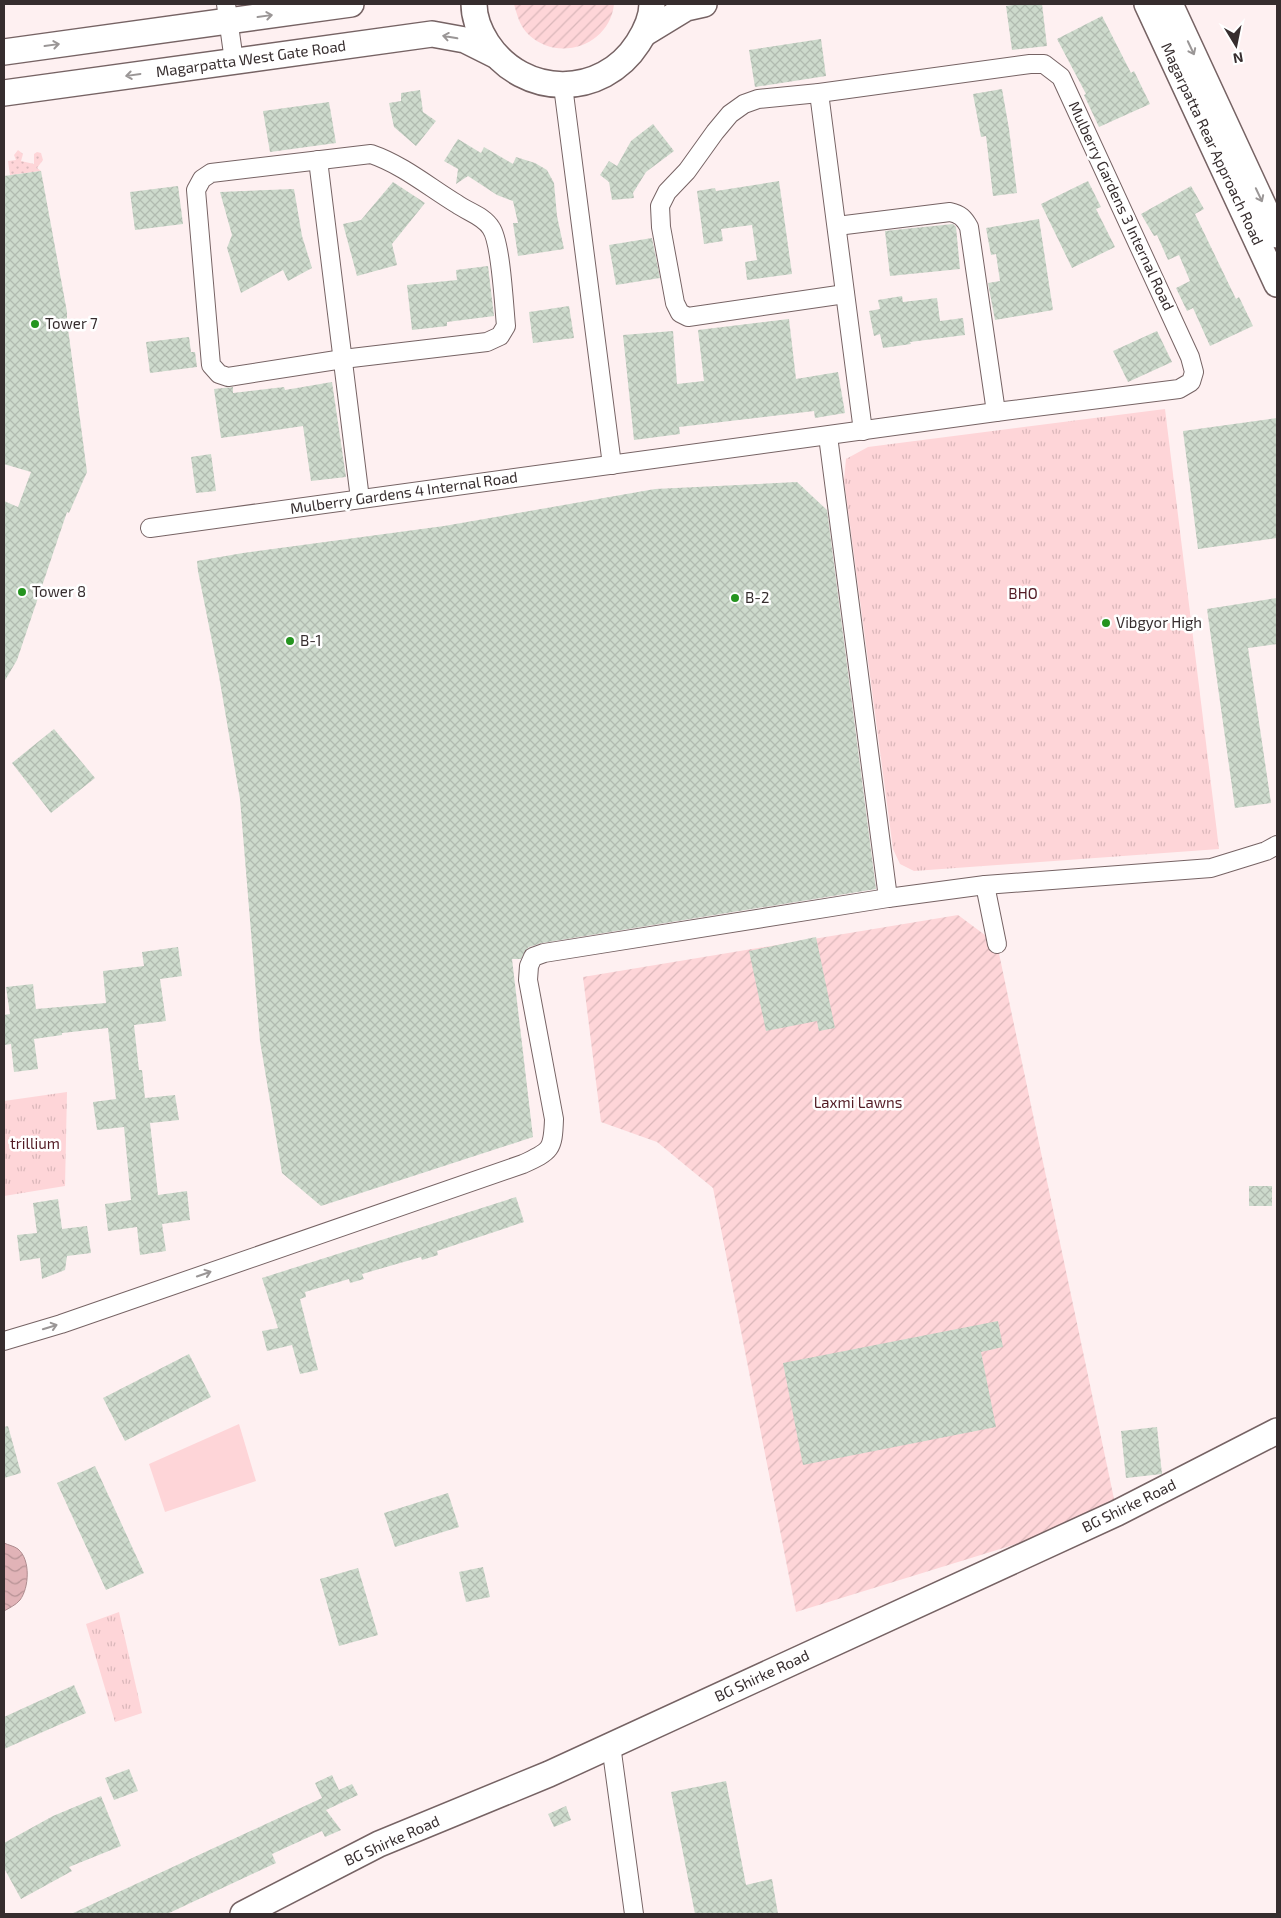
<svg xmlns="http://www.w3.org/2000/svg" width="1281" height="1918" font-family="'Exo 2',sans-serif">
<defs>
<pattern id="grass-dots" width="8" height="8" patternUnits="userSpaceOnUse" patternTransform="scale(1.25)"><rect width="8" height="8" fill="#fed5d8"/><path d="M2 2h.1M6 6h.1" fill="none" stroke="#dab7ba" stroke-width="1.8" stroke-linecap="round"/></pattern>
<pattern id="park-tufts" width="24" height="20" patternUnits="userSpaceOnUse" patternTransform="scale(1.25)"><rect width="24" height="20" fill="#fed5d8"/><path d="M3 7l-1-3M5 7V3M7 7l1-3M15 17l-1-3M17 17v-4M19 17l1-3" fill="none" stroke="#dab7ba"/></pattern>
<pattern id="garden-furrows" width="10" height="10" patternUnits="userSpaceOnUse" patternTransform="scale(1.25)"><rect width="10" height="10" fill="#fed5d8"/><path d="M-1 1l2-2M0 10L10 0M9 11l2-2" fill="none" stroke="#dab7ba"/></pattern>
<pattern id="water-waves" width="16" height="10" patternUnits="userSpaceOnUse" patternTransform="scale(1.25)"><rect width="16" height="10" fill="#e1b3b7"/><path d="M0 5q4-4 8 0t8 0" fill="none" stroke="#b79295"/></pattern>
<pattern id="building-cross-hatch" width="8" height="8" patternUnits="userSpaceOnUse" patternTransform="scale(1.25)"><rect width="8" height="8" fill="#cddacc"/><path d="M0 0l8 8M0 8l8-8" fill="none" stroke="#b1bbb0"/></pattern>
</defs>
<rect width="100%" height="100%" fill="#fef0f1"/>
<polygon fill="url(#grass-dots)" points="18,150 23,154 21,161 34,164 34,154 37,152 41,153 43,160 37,168 41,171 10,175 8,161 16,160 14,155"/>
<g fill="url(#park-tufts)">
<polygon points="1165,409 1219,849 914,871 900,864 893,849 844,480 846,459 868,447"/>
<polygon points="67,1092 65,1186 4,1196 4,1101"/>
<polygon points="119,1612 142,1713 115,1722 86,1624"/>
</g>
<g fill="url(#garden-furrows)">
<path d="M 514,4 L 614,4 C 610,45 559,63 529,35 C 520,27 517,15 514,4 Z"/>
<polygon points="958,915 997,944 1117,1513 796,1612 713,1188 657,1142 601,1122 583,977"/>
</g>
<polygon fill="#fed5d8" points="239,1424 256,1481 165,1512 149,1464"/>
<path fill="url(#water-waves)" stroke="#ae8b8e" d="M 4,1543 C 8,1545 14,1546 18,1549 C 31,1560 29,1588 20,1600 C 16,1605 9,1608 4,1611 Z"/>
<g fill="url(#building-cross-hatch)">
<polygon points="1020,4 1042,4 1047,46 1012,50 1006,6"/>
<polygon points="1102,16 1131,73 1134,71 1150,104 1099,127 1084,95 1086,94 1057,39"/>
<polygon points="821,39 826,76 755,87 749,50"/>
<polygon points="1002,89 1009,129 1017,193 993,196 986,136 981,137 973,94"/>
<polygon points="420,90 423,112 436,121 416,146 394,127 389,103 401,101 401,93"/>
<polygon points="329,102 336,143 270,152 263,111"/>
<polygon points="653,124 674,151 646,172 633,193 634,198 612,200 609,182 600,175 609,161 617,166 631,141"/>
<polygon points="458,139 481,153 484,147 513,164 516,157 535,163 547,170 554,183 557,216 564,249 518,256 513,223 518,223 513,201 497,195 468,176 456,184 458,169 444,161"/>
<polygon points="41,171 67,312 67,321 87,472 69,513 67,512 17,660 4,682 4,501 18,507 31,472 4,464 4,176"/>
<polygon points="779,181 792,274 747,280 745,262 757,260 752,225 721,229 723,241 704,244 697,191 715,188 716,191"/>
<polygon points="1088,181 1101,207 1096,209 1115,247 1072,268 1041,204"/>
<polygon points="393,182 425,203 392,244 397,265 357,276 343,224 361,220"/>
<polygon points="178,186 183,224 135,230 130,192"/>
<polygon points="1191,186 1204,209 1195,214 1236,299 1239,297 1253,326 1210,346 1193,308 1187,311 1176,288 1190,281 1179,255 1168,260 1157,235 1154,236 1141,214"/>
<polygon points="294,189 302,236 312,268 288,281 283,270 241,293 227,248 232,235 220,192"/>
<polygon points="1039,219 1053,310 995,320 988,283 1000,281 996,254 991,255 986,228"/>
<polygon points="953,224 956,227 960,269 890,276 885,231"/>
<polygon points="652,238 660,278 616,285 609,245"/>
<polygon points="488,266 494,316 447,322 447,326 412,330 407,285 457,280 456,270"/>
<polygon points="902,296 903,302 937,298 940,321 963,318 965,335 910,342 911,344 883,348 880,334 874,336 869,311 880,309 878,300"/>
<polygon points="569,306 574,338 533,343 529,312"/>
<polygon points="789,319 796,379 838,372 845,413 815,418 814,411 679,427 680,434 634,440 623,335 673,331 677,384 704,381 698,330"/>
<polygon points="1157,331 1172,362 1128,382 1113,351"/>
<polygon points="189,337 191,352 195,352 197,367 150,373 146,342"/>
<polygon points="332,382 346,477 311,481 303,426 221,438 214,389 233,387 233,393 284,387 285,390"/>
<polygon points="1277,418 1277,538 1198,549 1183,431"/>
<polygon points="211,454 216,491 196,493 191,457"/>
<polygon points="797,482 827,510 876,889 542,943 529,947 526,950 521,959 512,959 533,1137 321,1206 282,1173 260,1041 240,799 219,676 198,571 197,561 243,553 444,526 655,489"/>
<polygon points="1277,598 1277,644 1248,648 1271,803 1235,808 1207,609"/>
<polygon points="54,729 95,778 51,813 12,763"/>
<polygon points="816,937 835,1028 819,1031 817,1021 766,1031 749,951"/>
<polygon points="178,947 182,976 160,979 166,1021 134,1025 139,1070 142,1070 145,1098 175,1095 179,1120 150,1123 158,1195 187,1191 190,1220 162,1224 166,1251 140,1255 137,1227 108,1231 105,1204 131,1200 124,1127 97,1130 93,1102 116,1099 108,1028 62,1033 62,1035 34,1039 38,1069 14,1072 11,1044 4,1045 4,1015 10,1014 6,987 33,984 36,1009 106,1003 103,971 144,966 142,952"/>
<rect x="1249" y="1186" width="23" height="20"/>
<polygon points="516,1197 524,1222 437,1251 438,1255 422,1260 421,1257 362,1274 364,1279 350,1283 349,1279 305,1292 306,1297 300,1299 318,1370 300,1374 292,1345 267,1351 262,1331 278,1328 262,1278"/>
<polygon points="58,1199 62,1229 87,1226 91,1253 67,1256 65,1270 42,1279 40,1258 20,1261 17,1235 37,1233 33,1203"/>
<polygon points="998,1321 1003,1347 981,1352 996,1427 803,1465 783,1363"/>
<polygon points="189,1354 211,1397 125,1441 103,1398"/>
<polygon points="8,1426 21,1473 4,1478 4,1427"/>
<polygon points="1157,1427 1162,1474 1126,1478 1121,1431"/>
<polygon points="95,1466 144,1573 106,1590 57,1483"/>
<polygon points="448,1493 459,1527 395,1547 384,1513"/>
<polygon points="483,1567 490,1597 466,1602 459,1572"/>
<polygon points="358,1568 378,1635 339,1646 320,1579"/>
<polygon points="74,1685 86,1713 4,1749 4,1717"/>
<polygon points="129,1769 138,1791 114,1800 105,1778"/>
<polygon points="332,1775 339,1790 352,1784 358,1795 326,1810 341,1830 325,1837 322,1831 272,1854 276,1863 167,1914 71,1914 322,1798 315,1783"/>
<polygon points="726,1781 746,1885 772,1879 778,1914 695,1914 671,1792"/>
<polygon points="101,1796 121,1846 69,1867 72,1871 21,1899 4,1868 4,1843 53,1816"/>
<polygon points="566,1806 571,1820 554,1827 548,1814"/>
</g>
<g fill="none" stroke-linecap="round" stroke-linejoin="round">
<g stroke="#766364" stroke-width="20">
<g id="street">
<polyline points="226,4 234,61"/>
<polyline points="563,86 612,465"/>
<polyline points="819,93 863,431"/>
<path d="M 371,154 C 403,165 429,187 457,204 C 468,212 484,216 491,228 C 501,242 504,306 506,326 L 500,336 L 487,342 L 343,359 L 228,377 L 219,374 L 211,365 L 196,190 L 202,179 L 211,173 Z"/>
<polyline points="318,160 360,499"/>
<path d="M 837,226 L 950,212 C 960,214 964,218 969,227 L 996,412"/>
<polyline points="828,436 888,898"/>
<polyline points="150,528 996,412 1179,389 1191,382 1194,372 1190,357 1061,77 1044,64 1030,64 819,93 758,99 744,104 730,114 715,132 687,171 667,192 660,206 661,227 675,303 680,313 688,317 845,294"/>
<polyline points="985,885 997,944"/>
<path d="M 4,1341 L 61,1324 L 523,1164 C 551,1151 553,1150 554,1119 L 528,980 L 529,966 L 533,957 L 544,953 L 888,898 L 985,885 L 1211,868 L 1266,851 L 1277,845"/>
<polyline points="611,1745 634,1914"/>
</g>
</g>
<g stroke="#766364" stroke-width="28">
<g id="secondary">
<path d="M 474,4 C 474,17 480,32 487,43 C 523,98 602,99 638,43 C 645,32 652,17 652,4"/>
<polyline points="1147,4 1277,284"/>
<polyline points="1170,4 1277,235"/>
<polyline points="645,33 686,8 704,4"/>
<polyline points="4,52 351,4"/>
<polyline points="4,93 432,34 465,40 495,55"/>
<polyline points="243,1914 379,1844 549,1774 1117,1513 1277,1431"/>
</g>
</g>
<use href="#street" stroke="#fff" stroke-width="18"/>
<use href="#secondary" stroke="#fff" stroke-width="25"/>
</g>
<defs><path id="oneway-shaft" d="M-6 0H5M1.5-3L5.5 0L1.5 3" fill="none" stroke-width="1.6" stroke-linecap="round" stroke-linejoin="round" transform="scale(1.25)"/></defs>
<g stroke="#9a9696">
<use href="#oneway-shaft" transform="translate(265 16) rotate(-8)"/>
<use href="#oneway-shaft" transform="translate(450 37) rotate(-170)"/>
<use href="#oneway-shaft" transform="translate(52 45) rotate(-8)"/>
<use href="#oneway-shaft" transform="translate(1191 48) rotate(65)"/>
<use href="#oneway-shaft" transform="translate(133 75) rotate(172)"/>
<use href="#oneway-shaft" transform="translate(1259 195) rotate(65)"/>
<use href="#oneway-shaft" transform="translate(204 1274) rotate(-19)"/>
<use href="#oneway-shaft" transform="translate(50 1327) rotate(-17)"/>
</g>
<g fill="#24941f" stroke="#fff" stroke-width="2">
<circle cx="35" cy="324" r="5"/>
<circle cx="22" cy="592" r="5"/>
<circle cx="735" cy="598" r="5"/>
<circle cx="1106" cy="623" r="5"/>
<circle cx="290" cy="641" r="5"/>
</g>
<g text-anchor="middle" stroke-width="5" stroke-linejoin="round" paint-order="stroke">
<g font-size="15" fill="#362d2e" stroke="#fff">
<text transform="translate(251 59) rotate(-8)" y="5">Magarpatta West Gate Road</text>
<text transform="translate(1212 144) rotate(65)" y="5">Magarpatta Rear Approach Road</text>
<text transform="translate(1121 206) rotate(65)" y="5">Mulberry Gardens 3 Internal Road</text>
<text transform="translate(404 493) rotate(-8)" y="5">Mulberry Gardens 4 Internal Road</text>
<text transform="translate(1129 1506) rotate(-26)" y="5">BG Shirke Road</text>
<text transform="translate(762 1676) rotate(-25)" y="5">BG Shirke Road</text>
<text transform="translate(392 1841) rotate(-24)" y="5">BG Shirke Road</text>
</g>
<g font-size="15" fill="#362d2e" stroke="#fff" text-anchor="start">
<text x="45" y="329">Tower 7</text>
<text x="32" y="597">Tower 8</text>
<text x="745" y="603">B-2</text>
<text x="1116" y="628">Vibgyor High</text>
<text x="300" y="646">B-1</text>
</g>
<g font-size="15" fill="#521b24" stroke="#fff">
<text x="1023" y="599">BHO</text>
<text x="858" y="1108">Laxmi Lawns</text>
<text x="35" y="1149">trillium</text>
</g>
</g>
<rect width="1281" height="1918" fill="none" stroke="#362d2e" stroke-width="10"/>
<g transform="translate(1236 45) rotate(170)" stroke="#ffffff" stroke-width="4" paint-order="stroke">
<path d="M0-4L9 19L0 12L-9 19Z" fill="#362d2e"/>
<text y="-8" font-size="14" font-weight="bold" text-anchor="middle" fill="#362d2e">N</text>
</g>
</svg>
